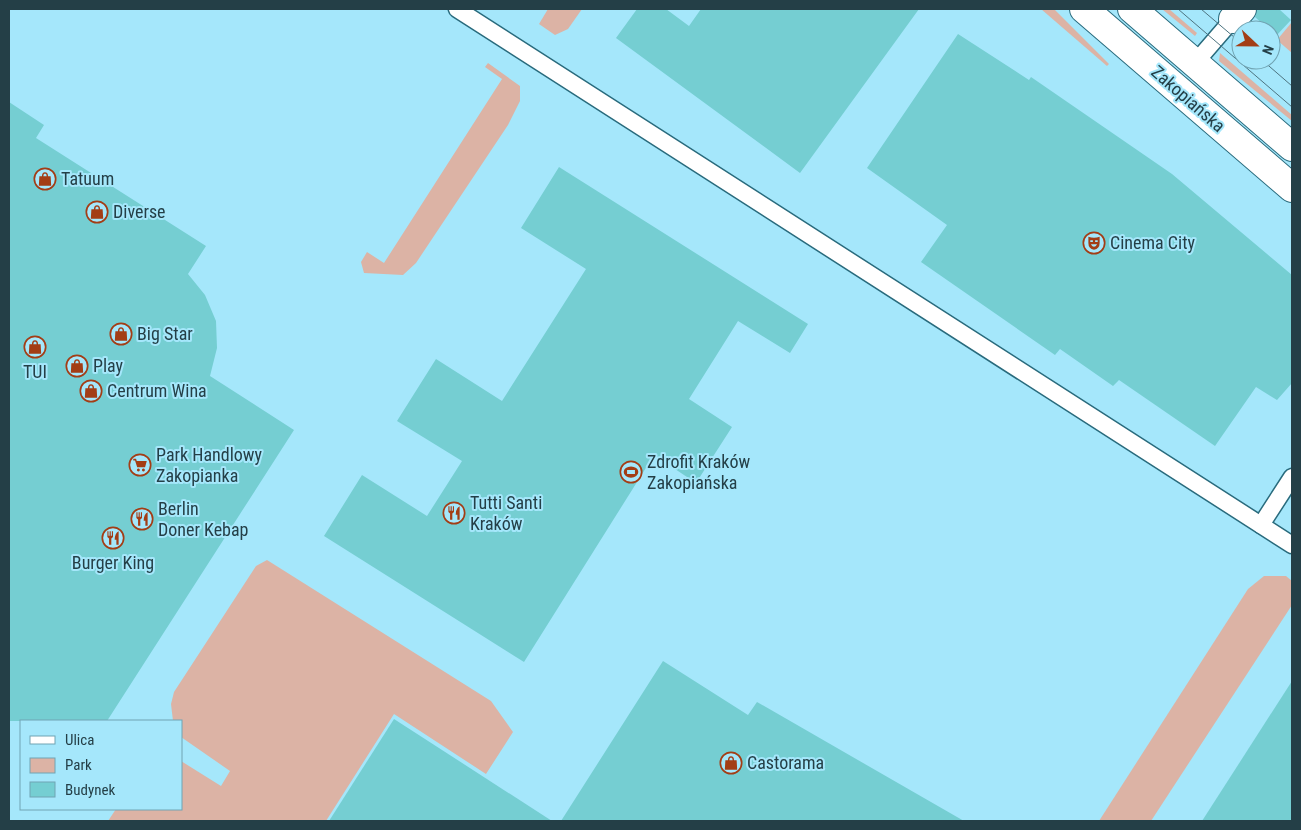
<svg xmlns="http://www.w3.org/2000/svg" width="1301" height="830" font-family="'Roboto Condensed',sans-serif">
<rect width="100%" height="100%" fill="#a5e7fb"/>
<g fill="#dcb3a5">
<polygon points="548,9 582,9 568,29 555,35 539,24"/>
<polygon points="1041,9 1054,9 1109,64 1107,66"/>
<polygon points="1162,9 1169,9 1197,33 1195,36"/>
<polygon points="1292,22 1292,53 1277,40"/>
<polygon points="1220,53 1292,115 1292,121 1219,61"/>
<polygon points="488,63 520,86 520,101 508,125 416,263 403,275 364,273 361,262 367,252 384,263 502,79 485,67"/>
<polygon points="267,560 491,701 513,732 486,774 394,714 326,821 108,821 116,809 181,809 181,761 221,786 230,771 181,737 181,721 173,721 171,704 174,692 256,566"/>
<polygon points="1264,576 1286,576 1292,581 1292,605 1151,821 1099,821 1248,589"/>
</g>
<g fill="#75ced2">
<polygon points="637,9 666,9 689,26 701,9 919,9 800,173 616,38"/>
<polygon points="1257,9 1279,9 1291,20 1276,36 1255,17"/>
<polygon points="958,34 1029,80 1031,77 1172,174 1292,275 1292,383 1277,400 1256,387 1215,446 1119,380 1113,386 1060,349 1055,355 921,262 947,225 867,168"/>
<polygon points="9,102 44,125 36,138 206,246 188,274 205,295 216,321 217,348 210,376 294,430 107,721 9,721"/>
<polygon points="559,167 808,324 790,353 738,321 689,399 732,427 696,483 654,455 524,662 324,536 362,475 427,516 462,461 397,421 436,359 502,401 586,269 521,228"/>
<polygon points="663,661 748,715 757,702 964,821 561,821"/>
<polygon points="1292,681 1292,821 1202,821"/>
<polygon points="394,719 552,821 329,821"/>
</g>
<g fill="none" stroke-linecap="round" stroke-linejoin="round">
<g stroke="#296b7d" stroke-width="19">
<g id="service">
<polyline points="457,9 1292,545"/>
<polyline points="1195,63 1233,19"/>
<polyline points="1261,525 1292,477"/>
</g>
</g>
<g stroke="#296b7d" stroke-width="30">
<polyline id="minor" points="1233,19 1242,9"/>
</g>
<g stroke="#296b7d" stroke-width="30">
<g id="primary">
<polyline points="1084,9 1292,188"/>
<polyline points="1132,9 1292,147"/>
</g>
</g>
<use href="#service" stroke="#fff" stroke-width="16"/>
<use href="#minor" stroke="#fff" stroke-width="28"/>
<use href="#primary" stroke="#fff" stroke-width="28"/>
<g stroke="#4d7480" stroke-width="1">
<polyline points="1178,9 1292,107"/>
<polyline points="1201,9 1241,43"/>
<polyline points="1262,60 1292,86"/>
</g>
</g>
<defs>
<g id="shop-ring" transform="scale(1.125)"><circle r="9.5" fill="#a5e7fb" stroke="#a33d15" stroke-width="1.5"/><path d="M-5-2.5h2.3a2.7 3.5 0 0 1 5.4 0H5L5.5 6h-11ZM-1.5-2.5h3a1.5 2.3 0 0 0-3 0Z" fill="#a33d15"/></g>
<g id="theatre-ring" transform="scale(1.125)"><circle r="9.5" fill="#a5e7fb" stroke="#a33d15" stroke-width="1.5"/><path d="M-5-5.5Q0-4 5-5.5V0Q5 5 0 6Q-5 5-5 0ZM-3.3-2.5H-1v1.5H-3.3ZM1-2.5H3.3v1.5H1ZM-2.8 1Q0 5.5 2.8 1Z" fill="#a33d15"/></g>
<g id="supermarket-ring" transform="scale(1.125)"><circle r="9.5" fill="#a5e7fb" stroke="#a33d15" stroke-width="1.5"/><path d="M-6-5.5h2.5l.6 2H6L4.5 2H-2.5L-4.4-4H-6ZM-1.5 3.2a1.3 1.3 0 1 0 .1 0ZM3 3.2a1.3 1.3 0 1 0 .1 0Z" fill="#a33d15"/></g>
<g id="stadium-ring" transform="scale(1.125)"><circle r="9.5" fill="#a5e7fb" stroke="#a33d15" stroke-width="1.5"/><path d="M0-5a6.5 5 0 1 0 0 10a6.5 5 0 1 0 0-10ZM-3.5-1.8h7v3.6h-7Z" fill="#a33d15"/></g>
<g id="restaurant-ring" transform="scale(1.125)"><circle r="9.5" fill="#a5e7fb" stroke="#a33d15" stroke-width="1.5"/><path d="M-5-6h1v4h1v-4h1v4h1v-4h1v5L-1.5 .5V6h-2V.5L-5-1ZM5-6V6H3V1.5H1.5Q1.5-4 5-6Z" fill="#a33d15"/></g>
</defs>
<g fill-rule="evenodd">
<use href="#shop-ring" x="45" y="179"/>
<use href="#shop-ring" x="97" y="212"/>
<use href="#theatre-ring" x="1094" y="243"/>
<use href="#shop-ring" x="121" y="334"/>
<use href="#shop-ring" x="35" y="347"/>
<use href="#shop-ring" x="77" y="366"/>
<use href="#shop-ring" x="91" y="391"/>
<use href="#supermarket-ring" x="140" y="465"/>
<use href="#stadium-ring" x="631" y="472"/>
<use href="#restaurant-ring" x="454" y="513"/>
<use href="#restaurant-ring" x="142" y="519"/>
<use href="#restaurant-ring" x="113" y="538"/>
<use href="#shop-ring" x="731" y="763"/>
</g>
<g text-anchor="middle" stroke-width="4" stroke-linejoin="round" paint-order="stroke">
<g font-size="18" fill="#243f47" stroke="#a5e7fb">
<text transform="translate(1188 99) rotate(41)" y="6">Zakopiańska</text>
</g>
<g font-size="18" fill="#243f47" stroke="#a5e7fb" text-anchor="start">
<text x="61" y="185">Tatuum</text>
<text x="113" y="218">Diverse</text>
<text x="1110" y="249">Cinema City</text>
<text x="137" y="340">Big Star</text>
<text x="93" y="372">Play</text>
<text x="35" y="378" text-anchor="middle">TUI</text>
<text x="107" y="397">Centrum Wina</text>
<text x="156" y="461">Park Handlowy<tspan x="156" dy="21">Zakopianka</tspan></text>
<text x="647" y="468">Zdrofit Kraków<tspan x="647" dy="21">Zakopiańska</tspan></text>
<text x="470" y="509">Tutti Santi<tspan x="470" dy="21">Kraków</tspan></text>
<text x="158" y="515">Berlin<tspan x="158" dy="21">Doner Kebap</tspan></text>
<text x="113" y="569" text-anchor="middle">Burger King</text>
<text x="747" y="769">Castorama</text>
</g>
</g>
<rect width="1301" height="830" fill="none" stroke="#243f47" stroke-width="20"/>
<rect x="20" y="720" width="162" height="90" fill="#a5e7fb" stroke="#71a4b3"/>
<rect x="30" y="736" width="25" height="8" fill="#ffffff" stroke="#71a4b3"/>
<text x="65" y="745" font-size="15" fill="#243f47">Ulica</text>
<rect x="30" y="758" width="25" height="15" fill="#dcb3a5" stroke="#71a4b3"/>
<text x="65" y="770" font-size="15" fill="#243f47">Park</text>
<rect x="30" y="782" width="25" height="15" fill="#75ced2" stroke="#71a4b3"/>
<text x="65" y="795" font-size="15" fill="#243f47">Budynek</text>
<g transform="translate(1256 45) rotate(112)"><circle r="24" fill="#a5e7fb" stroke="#71a4b3"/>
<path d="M0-4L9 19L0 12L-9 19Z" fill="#a33d15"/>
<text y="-8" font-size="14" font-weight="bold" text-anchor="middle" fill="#243f47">N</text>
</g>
</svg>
